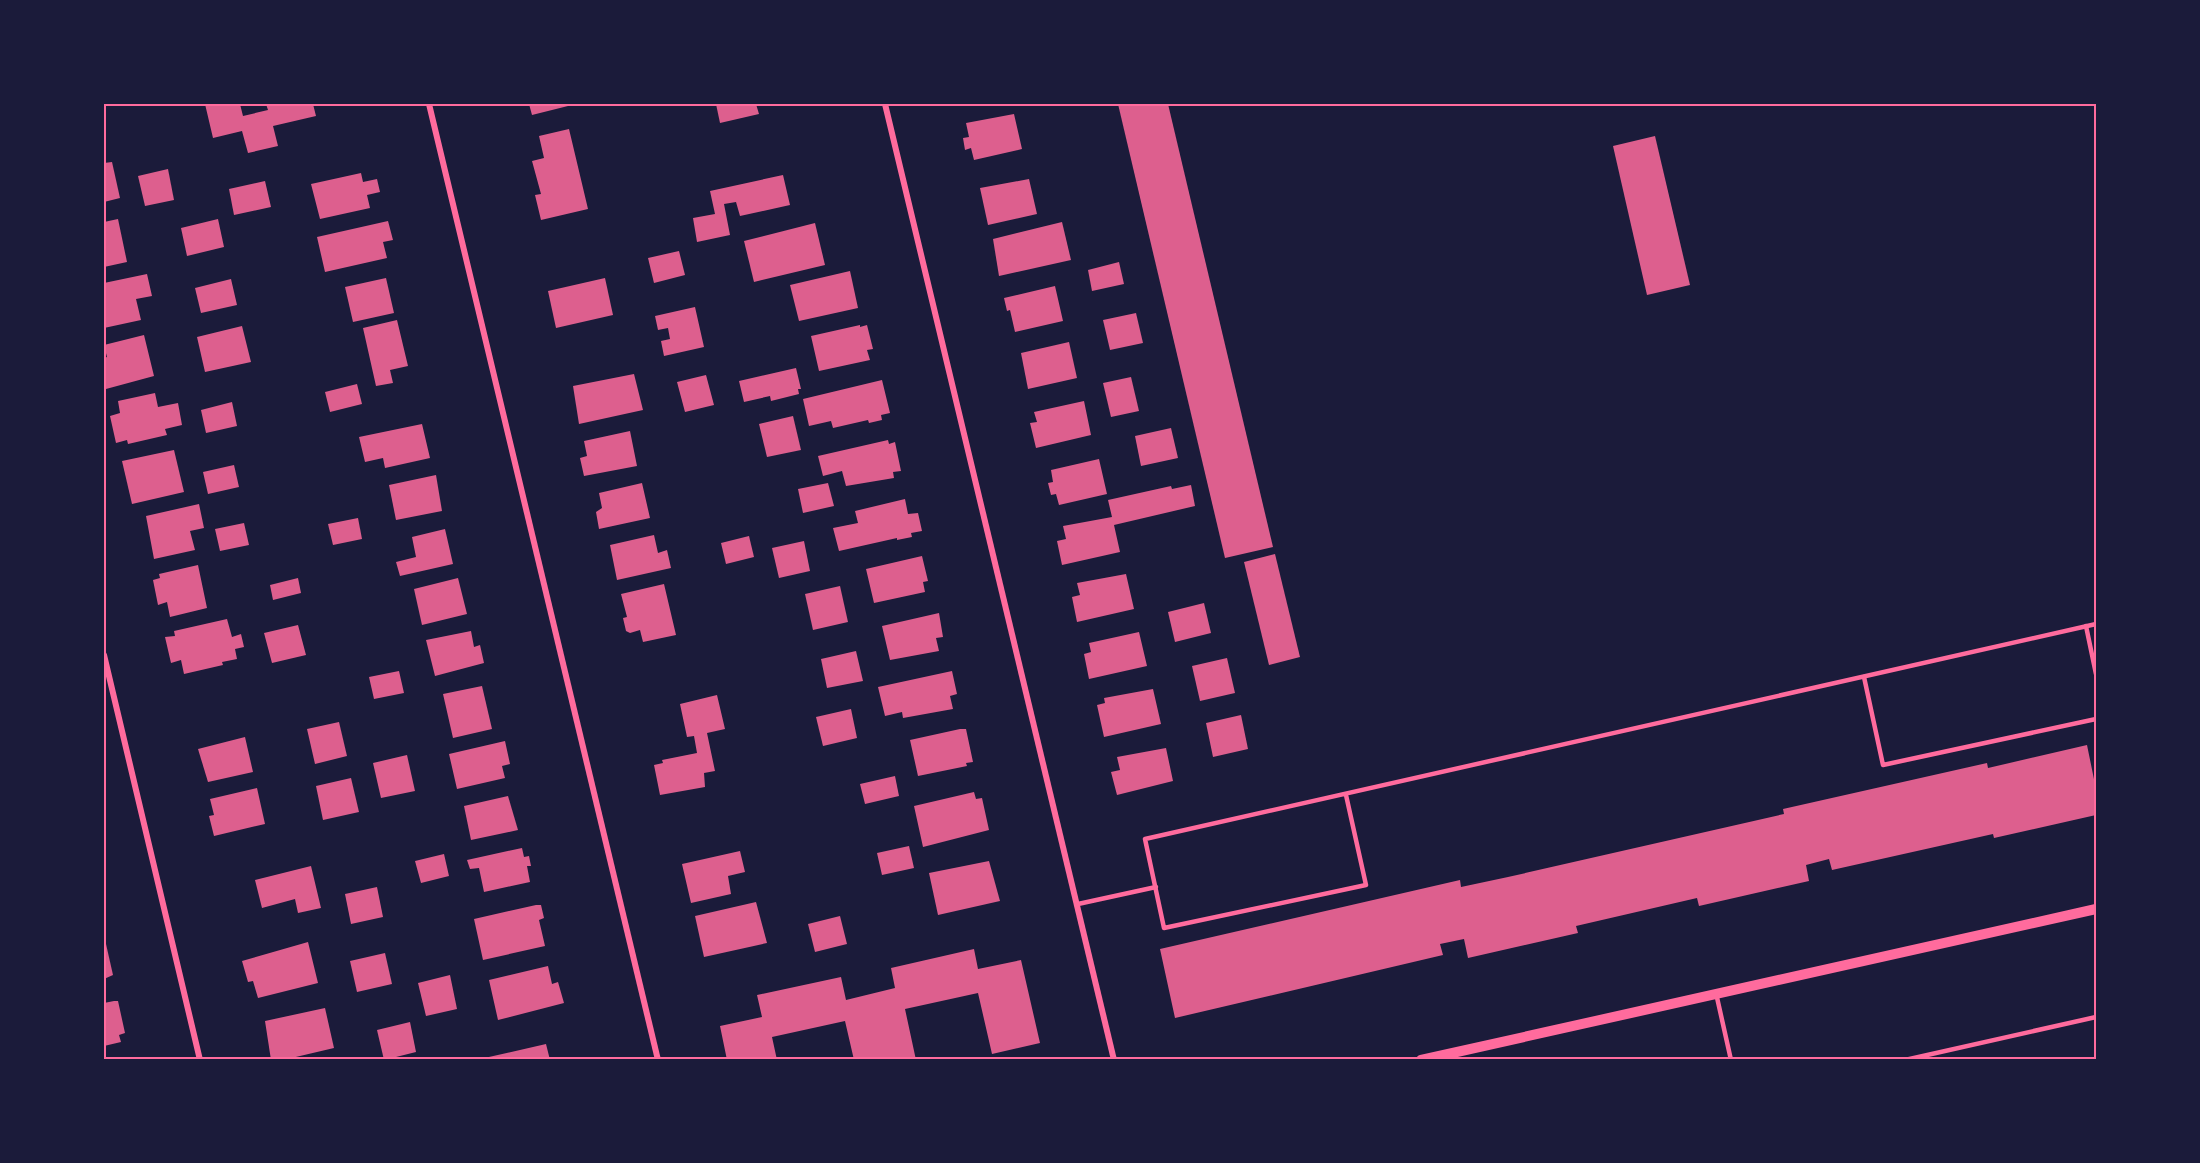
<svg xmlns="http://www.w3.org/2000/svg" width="2200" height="1163" font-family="Inter,sans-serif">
<rect width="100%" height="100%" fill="#1b1b3a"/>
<g fill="#dd5f8e">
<polygon points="205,104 240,104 243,116 268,110 266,104 313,104 316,116 273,126 278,146 248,153 242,131 213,138"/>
<polygon points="529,104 567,104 568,106 532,115"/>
<polygon points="716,104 756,104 759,114 720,123"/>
<polygon points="1118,104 1168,104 1273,547 1225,558"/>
<polygon points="1014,114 1022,149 974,160 971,148 965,150 963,138 969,137 966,123"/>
<polygon points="569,129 588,209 541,220 535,195 541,194 532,161 544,158 539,136"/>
<polygon points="1655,136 1690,285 1647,295 1613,146"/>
<polygon points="112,162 120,198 104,202 104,163"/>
<polygon points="168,169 174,200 145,206 138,176"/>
<polygon points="361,173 363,182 377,179 380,192 367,195 370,208 320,219 311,184"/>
<polygon points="783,175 790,205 740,216 736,202 724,204 730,235 697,242 693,218 715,214 710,191"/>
<polygon points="1029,179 1037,214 988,225 980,188"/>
<polygon points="265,181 271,207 234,215 229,189"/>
<polygon points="118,219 127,262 104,267 104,222"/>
<polygon points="218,219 224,247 187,256 181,228"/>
<polygon points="388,221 393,240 383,242 387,258 325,272 317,237"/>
<polygon points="1062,222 1071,260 999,276 993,239"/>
<polygon points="815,223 825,265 754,282 744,241"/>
<polygon points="679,251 685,275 654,283 648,258"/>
<polygon points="1119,262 1124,284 1092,291 1088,270"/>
<polygon points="850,271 858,308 799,321 790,285"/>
<polygon points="147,274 152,296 136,299 141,320 104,328 104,283"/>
<polygon points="386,278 394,313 353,322 345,287"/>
<polygon points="605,278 613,315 556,328 548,291"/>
<polygon points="231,279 237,305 201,313 195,288"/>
<polygon points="1055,286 1063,321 1015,332 1010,310 1007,311 1004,298"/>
<polygon points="695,307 704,347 664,356 661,341 670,339 668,328 658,330 655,316"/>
<polygon points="1136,313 1143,343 1110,350 1103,320"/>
<polygon points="397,320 408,366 390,370 393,383 376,386 363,328"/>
<polygon points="860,325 860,327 867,325 873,349 867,350 870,360 819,371 811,336"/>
<polygon points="242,326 251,362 205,372 197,337"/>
<polygon points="144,335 154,376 106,389 104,358 107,357 104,345"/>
<polygon points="1069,342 1077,378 1028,389 1021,353"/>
<polygon points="796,368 801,389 798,389 799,394 771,401 770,396 744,402 739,381"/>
<polygon points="634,374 643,410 579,424 573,386"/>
<polygon points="706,375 714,405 685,412 677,382"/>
<polygon points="1131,377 1139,411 1111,417 1103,383"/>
<polygon points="882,380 890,413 881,415 882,420 869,423 868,420 833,428 831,421 809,426 803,399"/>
<polygon points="357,384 362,404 330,412 325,392"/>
<polygon points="155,393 158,407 178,403 182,425 165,429 167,435 128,444 127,440 116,443 110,416 120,413 118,401"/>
<polygon points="1084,401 1091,435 1036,448 1030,423 1037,422 1034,412"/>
<polygon points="232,402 237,426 206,433 201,410"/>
<polygon points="793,416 801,450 767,457 759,424"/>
<polygon points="422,424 430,458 385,468 383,458 365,462 359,437"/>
<polygon points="1171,428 1178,458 1141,466 1135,436"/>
<polygon points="630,431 637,466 584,476 580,458 587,456 584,441"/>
<polygon points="888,440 889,444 895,442 901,471 893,472 894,478 846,486 842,471 823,476 818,456"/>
<polygon points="174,450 184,492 132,504 122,461"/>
<polygon points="1099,459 1107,494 1059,505 1056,494 1051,495 1048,483 1053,482 1051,470"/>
<polygon points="234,465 239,487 208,494 203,472"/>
<polygon points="436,475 442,511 396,520 389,485"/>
<polygon points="642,483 650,518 599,529 596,512 602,508 599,493"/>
<polygon points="828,483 834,506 803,513 798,489"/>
<polygon points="1191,485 1195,506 1114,525 1120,552 1062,565 1057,541 1066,539 1063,526 1112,517 1108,500 1171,486 1172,489"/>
<polygon points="905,499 908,514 918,513 922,531 911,533 912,537 897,540 897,538 839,551 833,528 858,523 855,511"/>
<polygon points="199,504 204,528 190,531 195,550 154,559 146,516"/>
<polygon points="358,518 362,539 333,545 328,524"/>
<polygon points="244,523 249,545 220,551 215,529"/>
<polygon points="445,529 453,564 400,576 396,562 416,557 412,537"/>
<polygon points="654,535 658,553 667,550 671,568 617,580 610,545"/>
<polygon points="749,536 754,557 726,564 721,543"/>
<polygon points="804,541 810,571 779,578 772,548"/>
<polygon points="1275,554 1300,657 1269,665 1244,562"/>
<polygon points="922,556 928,581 923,582 925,592 874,603 866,569"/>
<polygon points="198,565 207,608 170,617 167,602 158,605 153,580 160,578 159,574"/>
<polygon points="1126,574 1134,609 1077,622 1072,597 1080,595 1077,583"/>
<polygon points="298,578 301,593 273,600 270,585"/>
<polygon points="458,578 467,614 422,625 414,589"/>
<polygon points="664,584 676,635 643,642 640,630 630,633 626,631 623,618 627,617 621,594"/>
<polygon points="840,586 848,622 813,630 805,594"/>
<polygon points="1204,603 1211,633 1175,642 1168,612"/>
<polygon points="939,613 943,637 936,638 939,651 890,660 882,626"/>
<polygon points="227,619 232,637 241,634 244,647 235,649 237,659 222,662 223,665 184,674 181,660 171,663 165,637 175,636 174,631"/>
<polygon points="298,625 306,655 272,663 264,633"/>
<polygon points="471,631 474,647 480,645 484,663 435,676 426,640"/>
<polygon points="1139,632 1147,666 1089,679 1084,654 1091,652 1089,643"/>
<polygon points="856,651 863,681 827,688 821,659"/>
<polygon points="1227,658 1235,693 1200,701 1192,666"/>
<polygon points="399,671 404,693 374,699 369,677"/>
<polygon points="952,671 957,694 950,696 953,709 903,718 902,712 885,716 878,687"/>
<polygon points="482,686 492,729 453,738 443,694"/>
<polygon points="1153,689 1161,724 1104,737 1097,705 1105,703 1104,698"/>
<polygon points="717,695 725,729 707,733 715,771 704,773 705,787 660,795 654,765 663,763 662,760 697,753 694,736 687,737 680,704"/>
<polygon points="851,709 857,738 823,746 816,717"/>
<polygon points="1241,715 1248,749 1213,757 1206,723"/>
<polygon points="339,722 347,756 315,764 307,729"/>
<polygon points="960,729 966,729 973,762 966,763 967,766 918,776 910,740"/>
<polygon points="245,737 253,772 208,782 198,749"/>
<polygon points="505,741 510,764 502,766 505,778 457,789 449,754"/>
<polygon points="2087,745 2096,789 2096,815 1994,838 1993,834 1832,870 1829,859 1806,865 1809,881 1699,906 1697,898 1576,926 1578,933 1468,958 1464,939 1440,944 1443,955 1175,1018 1160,949 1460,880 1461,887 1508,877 1784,814 1783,809 1987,763 1988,768"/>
<polygon points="1166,748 1173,781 1117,795 1111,772 1120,770 1117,757"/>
<polygon points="407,755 415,791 381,798 373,763"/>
<polygon points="895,776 899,796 865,804 860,784"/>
<polygon points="351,778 359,812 323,820 316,786"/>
<polygon points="257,788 265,824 214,836 209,816 214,815 210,799"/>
<polygon points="974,792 976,799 982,798 989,830 923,847 914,806"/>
<polygon points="508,796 518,830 471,840 464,806"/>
<polygon points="909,846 914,868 882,875 877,853"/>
<polygon points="522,848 524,857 529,856 531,866 527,866 530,882 484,892 479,868 470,869 467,860"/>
<polygon points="740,851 745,872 728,876 731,894 691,903 682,864"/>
<polygon points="444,854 449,876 421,883 415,861"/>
<polygon points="989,861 1000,901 938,915 929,873"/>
<polygon points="311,866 321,908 298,913 295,899 262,908 255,880"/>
<polygon points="377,887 383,917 351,924 345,894"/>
<polygon points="756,902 767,943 704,957 695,916"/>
<polygon points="536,905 541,905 544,918 539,920 545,946 483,960 474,919"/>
<polygon points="840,916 847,944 815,952 808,924"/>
<polygon points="308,942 318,983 258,998 253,981 248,982 242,961"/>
<polygon points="104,944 106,944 113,975 104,979"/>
<polygon points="974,949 978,969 1021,960 1040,1043 992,1054 978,993 905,1009 916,1060 854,1060 845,1021 772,1037 777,1060 727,1060 720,1026 762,1017 757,995 841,977 846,1000 895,988 891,968"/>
<polygon points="385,953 392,984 357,992 350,961"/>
<polygon points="548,966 552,984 558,982 564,1003 498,1020 489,980"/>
<polygon points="450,975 457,1009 426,1016 418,983"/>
<polygon points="114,1001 118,1001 125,1033 119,1035 121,1042 104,1046 104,1003"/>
<polygon points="325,1008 334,1048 283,1060 271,1060 265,1021"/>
<polygon points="410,1022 416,1052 384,1060 377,1030"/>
<polygon points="546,1044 550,1060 480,1060 480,1059"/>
</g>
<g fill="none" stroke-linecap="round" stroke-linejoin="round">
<g stroke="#ff6b9d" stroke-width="4.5">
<polyline points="2086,626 2096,674"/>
<polyline points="1864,677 1883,765 2096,719"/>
<polyline points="1346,795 1366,885 1164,928 1145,839 2096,624"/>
<polyline points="1078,904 1156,887"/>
<polyline points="1716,993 1731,1060"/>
<polyline points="1905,1060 2096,1017"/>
</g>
<g stroke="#ff6b9d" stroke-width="6">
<polyline points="429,104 658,1060"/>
<polyline points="885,104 1114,1060"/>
<polyline points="104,655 200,1060"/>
</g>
<polyline stroke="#ff6b9d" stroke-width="10" points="1421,1060 2096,909"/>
</g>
<rect width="2200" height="1163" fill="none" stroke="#1b1b3a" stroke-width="210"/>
<rect x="105" y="105" width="1990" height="953" fill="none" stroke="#ff6b9d" stroke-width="2"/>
</svg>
